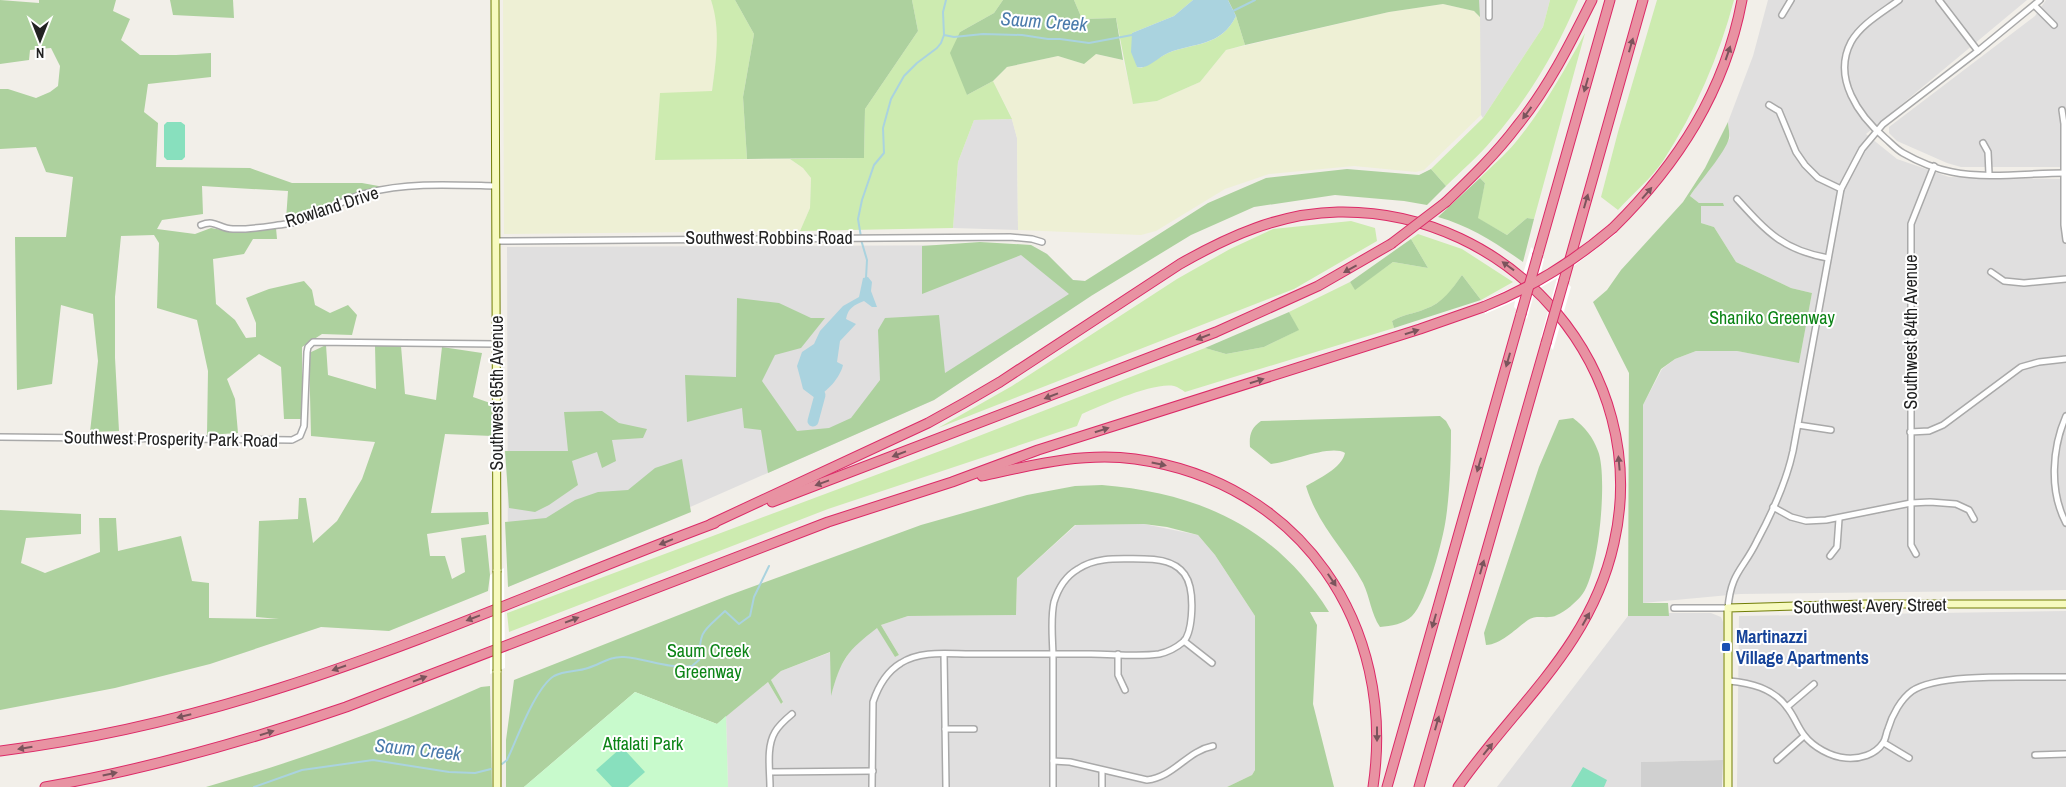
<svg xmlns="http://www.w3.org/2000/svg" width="2066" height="787" font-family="'Archivo Narrow',sans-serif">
<rect width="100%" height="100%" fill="#f2efe9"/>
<g fill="#e0dfdf">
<polygon points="1479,0 1550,0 1543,27 1483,118 1481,115"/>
<polygon points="1768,0 2027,0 1866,134 1897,159 1949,177 2066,179 2066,590 1740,594 1643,603 1643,405 1662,369 1675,359 1696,351 1737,351 1799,362 1812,293 1791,288 1736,262 1714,227 1701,223 1701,206 1723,206 1723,203 1699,203 1690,196 1705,174 1713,164 1730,138 1728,122 1753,56"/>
<polygon points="2046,0 2066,0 2066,167 1961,167 1947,163 1897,141 1889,133 1889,127 2035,16"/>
<polygon points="1012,119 1017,138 1018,230 953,228 958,162 974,120"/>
<polygon points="1031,245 1047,254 1073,280 1085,281 1091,296 934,400 508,587 507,247"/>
<polygon points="1144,524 1198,535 1215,555 1255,616 1256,756 1255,770 1252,775 1227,787 728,787 726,716 768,682 781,704 783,703 771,680 781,671 831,652 831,694 839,669 854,645 877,627 895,657 899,655 881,625 908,616 1016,615 1017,578 1076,525"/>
<polygon points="2066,611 2066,787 1737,787 1739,616"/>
<polygon points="1669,613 1711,613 1721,617 1723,622 1723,760 1641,762 1641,787 1497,787 1628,616 1668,616"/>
</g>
<polygon fill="#d0d0d0" points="1723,760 1722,787 1641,787 1641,762"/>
<g fill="#eef0d5">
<polygon points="503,0 711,0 716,14 718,44 712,91 655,160 790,159 803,168 811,178 810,208 800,231 504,234"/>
<polygon points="1443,4 1474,11 1480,17 1481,115 1424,170 1416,172 1354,166 1269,174 1225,189 1156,231 1141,235 1018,230 1017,138 1011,116 993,81 1007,67 1058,56 1084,64 1095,54 1123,60 1134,104 1157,101 1200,82 1226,50 1389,12"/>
</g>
<g fill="#cdebb0">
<path d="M 711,0 L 735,0 L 754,34 L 743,97 L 747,159 L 655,160 L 660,93 L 712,91 C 716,60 721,30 711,0 Z"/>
<polygon points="912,0 1003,0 994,13 960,32 967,95 993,81 1012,119 974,120 958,162 953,228 800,231 810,208 811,178 803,168 790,159 864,158 865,109 918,31"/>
<path d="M 1074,0 L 1193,0 L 1174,16 L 1132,33 L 1137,67 L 1141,68 C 1151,64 1159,57 1168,53 C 1196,42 1221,47 1236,16 L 1245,45 L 1226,50 L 1200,82 L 1157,101 L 1133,104 L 1116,18 L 1082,19 Z"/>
<path d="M 1550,0 L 1578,0 C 1557,50 1528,99 1492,140 C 1478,157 1461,171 1446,186 L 1431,169 L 1483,118 L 1543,27 Z"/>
<path d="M 1657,0 L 1734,0 C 1719,57 1695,112 1663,161 C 1651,179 1632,194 1618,210 L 1601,197 L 1618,132 Z"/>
<path d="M 1585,33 L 1534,219 L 1527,218 L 1507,235 L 1477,218 L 1485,183 L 1480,178 C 1492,166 1505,155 1515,143 C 1543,109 1564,71 1585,33 Z"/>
<polygon points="1351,221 1375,228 1377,241 1294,289 938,428 1012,386 1177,279 1230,249 1273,229"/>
<path d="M 1418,234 L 1462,249 L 1513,282 L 1481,300 L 1462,275 C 1452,290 1443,303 1425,309 C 1414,314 1403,314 1392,321 L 1394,328 L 1185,392 C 1182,390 1178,387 1174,386 C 1153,382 1103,405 1082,414 L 1077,426 L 828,509 L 509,632 L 507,613 L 948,448 L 1205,348 L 1226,354 L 1264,347 L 1298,330 L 1289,312 L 1350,282 L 1355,289 L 1393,262 L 1428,268 L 1411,239 Z"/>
</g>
<g fill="#add19e">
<path d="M 0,0 L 39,3 L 39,0 L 116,0 L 113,11 L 130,19 L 121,40 L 140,55 L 176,55 L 211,53 L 211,77 L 148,84 L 144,112 L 158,123 L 156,167 L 250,168 L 292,183 L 362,183 L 384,187 C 350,195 319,209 286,220 L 288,191 L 202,186 L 203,214 L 162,220 L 157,229 L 195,234 L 211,228 L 233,232 L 276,228 L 277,239 L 253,239 L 244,254 L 213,259 L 216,304 L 235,320 L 246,338 L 256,337 L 256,323 L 246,298 L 269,289 L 304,281 L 312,290 L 315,305 L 330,313 L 348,305 L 357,315 L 352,335 L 322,334 L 302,347 L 302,419 L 284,419 L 281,367 L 259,354 L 227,379 L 235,399 L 238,433 L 207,435 L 208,371 L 197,320 L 157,308 L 159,243 L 154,235 L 121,236 L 115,297 L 115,358 L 119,431 L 90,432 L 98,361 L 93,314 L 61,305 L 52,384 L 17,390 L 15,237 L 66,237 L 73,177 L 46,172 L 36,147 L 0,149 L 0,89 L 8,89 L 36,98 L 50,92 L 58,86 L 60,66 L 51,48 L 30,50 L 29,60 L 0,64 Z"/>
<polygon points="170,0 233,0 234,18 173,15"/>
<polygon points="735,0 912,0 918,31 865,109 864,158 747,159 743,97 754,34"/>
<polygon points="1003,0 1074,0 1082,19 1116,18 1123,60 1096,54 1084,64 1058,56 1007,67 993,81 967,95 950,53 960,32 994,13"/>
<polygon points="1228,0 1479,0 1480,17 1474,11 1443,4 1389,12 1245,45 1236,16"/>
<path d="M 1728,122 C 1728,126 1730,133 1729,138 C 1726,152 1699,182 1690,196 L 1699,203 L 1723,203 L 1724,206 L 1701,206 L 1701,223 L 1714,227 L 1736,262 L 1791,288 L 1812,293 L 1799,363 L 1737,351 L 1696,351 L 1675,359 L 1661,369 L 1643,405 L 1643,603 L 1668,603 L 1669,616 L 1628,616 L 1629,373 L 1593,302 L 1607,290 L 1621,270 L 1683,202 L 1705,168 Z"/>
<polygon points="1347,169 1419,175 1431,169 1446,186 1427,205 1404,201 1335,195 1254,207 1191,235 1091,296 934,400 768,473 761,430 744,428 742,408 687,422 685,375 736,377 737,298 779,303 811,318 825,318 801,348 775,355 762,381 797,431 829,428 851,418 880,380 878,330 885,318 939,315 945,373 1069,294 1021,255 922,294 922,246 980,242 1031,245 1047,254 1073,280 1085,281 1208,203 1266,178"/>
<path d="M 1480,178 L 1485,183 L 1478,218 L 1507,235 L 1527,218 L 1534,219 L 1523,262 C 1496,243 1470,226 1438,217 Z"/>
<polygon points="1411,239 1428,268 1393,262 1355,290 1350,282"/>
<path d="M 1462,275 L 1481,300 L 1394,328 L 1392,321 C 1403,314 1414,314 1425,309 C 1443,303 1452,289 1462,275 Z"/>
<polygon points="1289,312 1299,330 1264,347 1226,354 1205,348"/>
<polygon points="326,345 328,375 376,389 375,346 401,346 405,394 436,400 442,347 482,353 473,397 493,404 492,436 445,434 431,513 488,512 489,524 427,534 430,556 445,556 452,579 465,572 461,538 486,535 490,575 488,591 389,631 321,627 210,664 115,688 0,710 0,510 81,514 81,534 26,538 21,563 45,573 100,552 99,518 116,518 118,551 181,536 192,581 209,583 209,618 279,619 256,617 259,521 298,519 299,498 306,498 313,543 337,521 362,479 375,442 311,436 309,353"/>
<polygon points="602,411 619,423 647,429 643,438 612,440 616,461 602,468 597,452 572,461 578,485 549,505 535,512 509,508 505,451 568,451 564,412"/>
<path d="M 1440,416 L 1446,421 L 1451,430 C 1451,459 1450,490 1446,518 C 1443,540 1427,601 1412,616 C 1404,624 1391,626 1380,627 C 1371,614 1370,597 1363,583 C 1345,550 1317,524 1306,486 C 1318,479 1342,468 1345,453 C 1331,444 1290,462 1271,464 L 1250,447 C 1249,435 1251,428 1261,421 Z"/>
<path d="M 1573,418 C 1585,427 1593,437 1598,451 C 1608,475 1599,577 1581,596 C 1576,602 1565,612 1557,615 C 1548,620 1537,614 1528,620 C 1515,629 1502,644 1486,645 L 1484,633 L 1539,467 L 1559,420 Z"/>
<polygon points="682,459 691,512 508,587 505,522 546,518 575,500 598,492 628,490 655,468"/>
<path d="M 1102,485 C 1199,493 1276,527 1329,612 L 1310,612 L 1317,625 L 1313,704 L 1334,787 L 1227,787 L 1252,775 L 1255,770 L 1255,616 L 1215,555 L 1198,535 L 1167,527 L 1144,524 L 1075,525 L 1017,578 L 1016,615 L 908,616 L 881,625 L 899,655 L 895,657 L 877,628 C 847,651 841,659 831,696 L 830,652 L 781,671 L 771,680 L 783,702 L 781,704 L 768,682 L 717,724 L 635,692 L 524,787 L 506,787 L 506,740 L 514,680 L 727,596 L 921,525 L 1027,495 L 1075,486 Z"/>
<path d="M 490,686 L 492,787 L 206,787 C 301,760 392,727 481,687 Z"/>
</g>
<polygon fill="#c8facc" points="635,692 717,724 726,716 728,787 524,787"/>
<g fill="#88e0be">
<polygon points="167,122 181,122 185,125 185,157 182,160 167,160 164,157 164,125"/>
<polygon points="622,747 645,772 628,787 612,787 596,770"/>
<polygon points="1583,767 1607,780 1604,787 1571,787"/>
</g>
<g fill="#aad3df">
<path d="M 1193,0 L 1228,0 L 1236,16 C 1221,47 1195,42 1168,53 C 1158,57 1148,70 1137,67 L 1131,52 L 1132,33 L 1174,16 Z"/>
<path d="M 868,277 L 872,282 L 871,291 L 877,307 L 872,307 L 864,301 C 854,305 848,308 846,319 L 856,324 L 840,341 L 837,362 L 843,365 C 840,378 827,392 815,398 L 803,389 L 801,381 L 797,366 L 802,352 L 814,344 L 820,331 L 843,306 L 859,297 L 863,278 Z"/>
</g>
<g fill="#fff">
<polygon points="1609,224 1617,233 1561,276 1571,287 1553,350 1541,337 1557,278 1535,291 1527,319 1514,307 1515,301 1485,314 1480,302 1520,284 1531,247 1544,259 1541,273 1574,252"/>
<polygon points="504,568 505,668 490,674 490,575"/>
</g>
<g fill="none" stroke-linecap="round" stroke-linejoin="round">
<g stroke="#aad3df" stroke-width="2">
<polyline points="1233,11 1255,0"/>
<polyline points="944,35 954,37 983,34 1022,35 1048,39 1060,39 1089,43 1132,35"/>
<polyline points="866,278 867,260 862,243 858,219 862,200 874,165 884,153 883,128 891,99 904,76 917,63 937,48 941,43 944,35 943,12 946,0"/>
<path d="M 502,764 L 507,760 C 517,739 535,688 554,676 C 565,670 577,672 588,668 C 601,664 610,656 624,657 C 648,659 668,669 692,666 L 699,660 C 700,629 703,632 725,611 L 739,624 L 750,616 L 754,597 L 769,566"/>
<polyline points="254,787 302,770 373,760 449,772 475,773 491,769"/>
</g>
<polyline stroke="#aad3df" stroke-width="11" points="813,421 820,395"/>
<g stroke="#a9a9a9" stroke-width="8">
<g id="street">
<polyline points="1489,0 1489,17"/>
<path d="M 1899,0 C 1883,12 1861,24 1851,42 C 1832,78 1859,116 1885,138 C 1891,143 1896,149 1903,153 C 1917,161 1936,169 1952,172 C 1987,179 2030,173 2066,173"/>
<polyline points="1939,0 1978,51"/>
<polyline points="2035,6 2054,25"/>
<polyline points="1782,15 1791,0"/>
<polyline points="1769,105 1779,111 1796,152 1805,165 1818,178 1841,189"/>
<polyline points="2062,110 2064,124 2064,225 2066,240"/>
<polyline points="1983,143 1988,152 1989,174"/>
<path d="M 1737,199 C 1767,232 1783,250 1828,258"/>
<path d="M 201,225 C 216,219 219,229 233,229 C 249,230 270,226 286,224 C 316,220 338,200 367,193 C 408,182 454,185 496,186"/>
<polyline points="496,241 1010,237 1032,239 1042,242"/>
<polyline points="1991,272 2004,281 2024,283 2066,279"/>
<path d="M 2066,416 C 2052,448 2049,491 2066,523"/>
<polyline points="1798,425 1831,430"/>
<polyline points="1910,432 1929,431 1943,425 2021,367 2039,362 2066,359"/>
<polyline points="0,437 292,440 300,436 304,426 307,352 308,347 313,342 496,344"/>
<polyline points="1773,507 1791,517 1806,521 1826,520 1911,503 1930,502 1956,504 1969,510 1974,519"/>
<polyline points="1916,554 1911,545 1911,224 1934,166"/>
<polyline points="1830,556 1837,547 1839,519"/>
<path d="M 1674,608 L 1728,608 C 1731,572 1743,570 1757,541 C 1771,515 1787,479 1793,451 L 1841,189 L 1862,149 L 1883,124 L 1978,51 L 2040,0"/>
<polyline points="1184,641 1212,663"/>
<polyline points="944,654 946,787"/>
<polyline points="1118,654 1118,675 1125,690"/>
<path d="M 1729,681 C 1751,683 1772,688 1786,706 C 1794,715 1797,726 1804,735 C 1813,747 1831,757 1846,758 C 1860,759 1875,755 1883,743 C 1886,739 1886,733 1888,729 C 1892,715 1901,699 1912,691 C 1939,672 2031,678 2066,677"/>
<polyline points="1787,707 1814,684"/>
<polyline points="945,729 974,729"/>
<polyline points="1884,743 1909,758"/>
<polyline points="2035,755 2066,754"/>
<polyline points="1777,760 1804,736"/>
<path d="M 1053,761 L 1070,762 L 1147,780 C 1174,777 1187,751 1213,746"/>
<polyline points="770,772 873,771"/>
<path d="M 770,787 C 770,770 766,747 775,732 C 779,725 786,719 792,714"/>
<path d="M 872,787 L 873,702 C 878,687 886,672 901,663 C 921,650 948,654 971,654 C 1011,654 1051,654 1091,654 C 1113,654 1138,657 1159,654 C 1168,652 1176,648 1183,642 C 1193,633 1193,600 1190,587 C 1185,564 1165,559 1144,559 C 1121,559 1097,556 1078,569 C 1066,576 1058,589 1054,602 C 1050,620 1053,641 1053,659 C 1053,701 1053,744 1053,787"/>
<polyline points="1102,787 1102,771"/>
</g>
</g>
<g stroke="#707d05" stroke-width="9">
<g id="secondary">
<polyline points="495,0 497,571"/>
<polyline points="497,787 497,671"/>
<polyline points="1728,787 1728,608 1865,604 2066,604"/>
</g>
</g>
<g stroke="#dc2a67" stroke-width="11">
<g id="highway">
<path d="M 1446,202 C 1471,178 1496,154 1517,126 C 1548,88 1570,44 1592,0"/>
<path d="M 1613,228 C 1678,164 1725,91 1742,0"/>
<polyline points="1538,254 1610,0"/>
<polyline points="1564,280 1643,0"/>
<path d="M 982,476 C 1032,465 1083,452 1135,459 C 1301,482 1397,625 1373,787"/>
<polyline points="772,502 1216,332 1318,286 1391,244"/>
<path d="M 711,524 L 928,423 L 964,403 L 1000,382 L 1180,264 C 1229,236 1280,213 1338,212 C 1512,209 1653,371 1614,543 C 1591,647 1516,704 1458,787"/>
<path d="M 0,751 C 95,739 189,717 280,688 C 428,641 570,577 715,523"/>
<path d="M 45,787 C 148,769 247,741 346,707 L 828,522 L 952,482 L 1038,450 L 1420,329 L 1483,307"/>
<polyline points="1387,787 1521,314"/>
<polyline points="1419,787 1546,343"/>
</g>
</g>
<use href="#street" stroke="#fff" stroke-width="5"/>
<use href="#secondary" stroke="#f7fabf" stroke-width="7"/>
<use href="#highway" stroke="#e892a2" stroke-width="9"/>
<g stroke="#707d05" stroke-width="9" stroke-linecap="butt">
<polyline id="secondary-bridge" points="497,571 497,671"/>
</g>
<g stroke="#dc2a67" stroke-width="11" stroke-linecap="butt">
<g id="highway-bridge">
<polyline points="1391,244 1446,202"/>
<path d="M 1483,307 C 1531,288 1573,262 1613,228"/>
<polyline points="1521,314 1538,254"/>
<polyline points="1546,343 1564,280"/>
</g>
</g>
<use href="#secondary-bridge" stroke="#f7fabf" stroke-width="7"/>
<use href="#highway-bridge" stroke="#e892a2" stroke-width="9"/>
</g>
<defs><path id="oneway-solid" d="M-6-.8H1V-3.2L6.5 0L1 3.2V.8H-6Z" transform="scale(1.25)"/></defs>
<g fill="#7b545c">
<use href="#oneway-solid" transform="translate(1631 45) rotate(-74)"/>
<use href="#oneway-solid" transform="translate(1728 53) rotate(-71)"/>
<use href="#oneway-solid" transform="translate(1586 85) rotate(106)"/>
<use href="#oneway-solid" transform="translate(1527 113) rotate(126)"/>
<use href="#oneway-solid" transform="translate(1647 193) rotate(-49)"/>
<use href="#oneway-solid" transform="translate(1586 201) rotate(-74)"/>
<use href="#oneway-solid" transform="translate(1508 266) rotate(-144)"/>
<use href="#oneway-solid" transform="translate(1350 269) rotate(151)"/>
<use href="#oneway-solid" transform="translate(1412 332) rotate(-17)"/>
<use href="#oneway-solid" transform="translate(1203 337) rotate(159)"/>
<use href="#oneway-solid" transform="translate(1508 360) rotate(106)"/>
<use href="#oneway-solid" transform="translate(1257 381) rotate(-17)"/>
<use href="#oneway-solid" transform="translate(1051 396) rotate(159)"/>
<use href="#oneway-solid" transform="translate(1102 430) rotate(-17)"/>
<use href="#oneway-solid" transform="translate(899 454) rotate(159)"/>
<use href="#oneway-solid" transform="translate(1619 463) rotate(-95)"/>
<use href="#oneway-solid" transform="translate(1159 464) rotate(12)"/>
<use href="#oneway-solid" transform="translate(1479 465) rotate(106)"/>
<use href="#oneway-solid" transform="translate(822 483) rotate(160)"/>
<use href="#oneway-solid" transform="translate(666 542) rotate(158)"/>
<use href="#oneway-solid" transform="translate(1482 567) rotate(-74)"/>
<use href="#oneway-solid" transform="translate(1332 580) rotate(56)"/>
<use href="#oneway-solid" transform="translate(473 618) rotate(159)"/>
<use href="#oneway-solid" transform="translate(1586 619) rotate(-61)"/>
<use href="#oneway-solid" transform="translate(572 620) rotate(-21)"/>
<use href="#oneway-solid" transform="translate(1434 621) rotate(106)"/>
<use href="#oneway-solid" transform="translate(339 668) rotate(161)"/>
<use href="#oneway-solid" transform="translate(420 679) rotate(-21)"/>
<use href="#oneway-solid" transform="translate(184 716) rotate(166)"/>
<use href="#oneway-solid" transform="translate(1437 723) rotate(-74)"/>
<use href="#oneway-solid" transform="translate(267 733) rotate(-17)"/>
<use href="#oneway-solid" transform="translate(1377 734) rotate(90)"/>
<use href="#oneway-solid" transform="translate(25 748) rotate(171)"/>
<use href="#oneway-solid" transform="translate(1488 749) rotate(-51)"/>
<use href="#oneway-solid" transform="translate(110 774) rotate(-12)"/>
</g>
<rect fill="#1a4fb4" stroke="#fff" stroke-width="2" x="1721" y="642" width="10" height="10" rx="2.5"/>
<g text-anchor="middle" stroke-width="4" stroke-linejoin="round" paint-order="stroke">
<g font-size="18" fill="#222" stroke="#fff">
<text transform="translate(332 207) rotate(-18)" y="6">Rowland Drive</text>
<text x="769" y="244">Southwest Robbins Road</text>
<text transform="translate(1911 332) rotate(-90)" y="6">Southwest 84th Avenue</text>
<text transform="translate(497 393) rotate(-90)" y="6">Southwest 65th Avenue</text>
<text transform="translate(171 439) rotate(1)" y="6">Southwest Prosperity Park Road</text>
<text transform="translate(1870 606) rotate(-1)" y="6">Southwest Avery Street</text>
</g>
<g font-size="18" fill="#0c8416" stroke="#fff">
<text x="1772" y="324">Shaniko Greenway</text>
<text x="708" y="657">Saum Creek<tspan x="708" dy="21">Greenway</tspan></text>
<text x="643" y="750">Atfalati Park</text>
</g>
<g font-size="18" font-weight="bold" fill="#164399" stroke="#fff" text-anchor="start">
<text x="1736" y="643">Martinazzi<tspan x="1736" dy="21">Village Apartments</tspan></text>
</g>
<g font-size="19" font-style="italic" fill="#4a7aab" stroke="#fff">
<text transform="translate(1044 21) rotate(4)" y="7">Saum Creek</text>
<text transform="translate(418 749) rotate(6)" y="7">Saum Creek</text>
</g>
</g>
<g transform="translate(40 40) rotate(180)" stroke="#ffffff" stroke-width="4" paint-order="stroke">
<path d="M0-4L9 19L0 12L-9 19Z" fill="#222222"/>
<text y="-8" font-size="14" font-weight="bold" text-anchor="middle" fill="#222222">N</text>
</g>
</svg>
